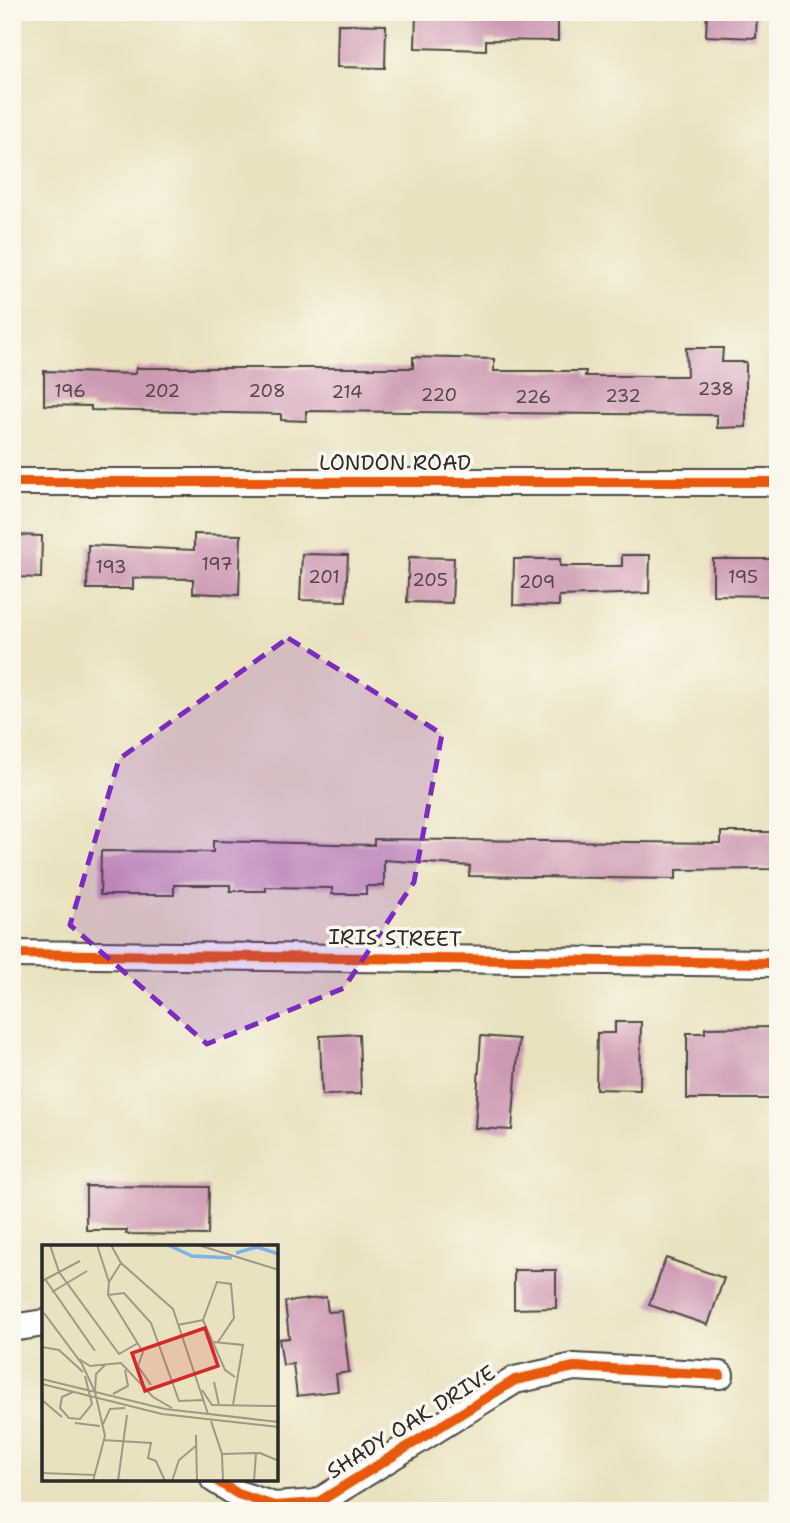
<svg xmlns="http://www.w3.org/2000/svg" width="790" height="1523" font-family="'Shantell Sans',sans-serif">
<rect width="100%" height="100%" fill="#fbf7ec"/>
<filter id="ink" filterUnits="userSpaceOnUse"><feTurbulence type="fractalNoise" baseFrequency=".0143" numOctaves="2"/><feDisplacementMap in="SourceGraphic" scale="14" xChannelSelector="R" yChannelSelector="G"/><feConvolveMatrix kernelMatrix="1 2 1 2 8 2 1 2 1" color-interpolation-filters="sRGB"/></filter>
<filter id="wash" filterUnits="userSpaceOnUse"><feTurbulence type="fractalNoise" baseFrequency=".00686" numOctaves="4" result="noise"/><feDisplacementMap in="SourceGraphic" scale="28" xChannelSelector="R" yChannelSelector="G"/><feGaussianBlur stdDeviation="1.57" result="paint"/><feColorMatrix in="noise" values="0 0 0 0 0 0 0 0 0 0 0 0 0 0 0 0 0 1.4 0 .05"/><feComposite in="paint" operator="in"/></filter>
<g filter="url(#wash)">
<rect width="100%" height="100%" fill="#eae1bf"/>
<g id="blocks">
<g fill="#cd98b4">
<polygon points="416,12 558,12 558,41 486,40 486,50 415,48"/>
<polygon points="707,12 757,12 756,38 706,36"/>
<polygon points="338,24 386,25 385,68 337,67"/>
<polygon points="686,348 723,348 722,362 746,362 746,427 717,428 717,415 306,411 306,421 281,420 281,414 91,410 91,406 44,405 44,371 135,374 136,368 413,368 413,357 494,359 494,371 586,371 585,376 687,376"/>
<polygon points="194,534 241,535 239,595 193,593 193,579 133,578 133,589 87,589 88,545 194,550"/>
<polygon points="12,535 42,536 41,578 12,577"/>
<polygon points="302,554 348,555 346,601 300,600"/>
<polygon points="622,555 650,555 649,593 559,596 559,606 513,605 514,559 560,559 560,566 622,566"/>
<polygon points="409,557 454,558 452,603 407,602"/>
<polygon points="713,559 774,559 773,596 713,595"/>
<polygon points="721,832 778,832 778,869 676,870 676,879 469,876 470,866 384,860 384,886 366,886 366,894 332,894 332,888 266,887 266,891 230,891 230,885 174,885 174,895 100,895 101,851 213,852 213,841 374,845 374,839 721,843"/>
<polygon points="615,1022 641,1022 640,1090 596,1089 597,1033 615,1033"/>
<polygon points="778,1027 778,1099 687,1099 687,1033 705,1033 705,1028"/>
<polygon points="359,1034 361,1094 322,1095 320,1036"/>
<polygon points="481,1036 519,1039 512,1130 475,1128"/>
<polygon points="86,1186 209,1187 208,1235 126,1234 127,1230 86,1230"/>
<polygon points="666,1258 724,1278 708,1325 649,1305"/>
<polygon points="514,1270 556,1270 556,1308 514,1309"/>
<polygon points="326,1297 328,1312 342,1311 349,1372 336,1374 338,1391 297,1396 293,1364 283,1365 279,1339 289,1338 285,1302"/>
</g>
</g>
</g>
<g filter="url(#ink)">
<use href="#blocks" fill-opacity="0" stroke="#484641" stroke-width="2"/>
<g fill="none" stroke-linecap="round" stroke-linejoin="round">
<g stroke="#484641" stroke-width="30">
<g id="minor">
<polyline points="12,482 778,482"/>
<polyline points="12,954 778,963"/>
<polyline points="12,1328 44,1323"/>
<polyline points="214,1479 238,1494 274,1506 317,1503 515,1380 574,1367 720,1375"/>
</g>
</g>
<use href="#minor" stroke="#fff" stroke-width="26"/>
<g stroke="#fbf7ec" stroke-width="15">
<g id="cycleway">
<polyline points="12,482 778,482"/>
<polyline points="12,954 778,963"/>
<polyline points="214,1479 238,1494 274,1506 317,1503 515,1380 574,1367 720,1375"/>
</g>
</g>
<use href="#cycleway" stroke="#e8590c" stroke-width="10"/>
</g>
</g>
<path fill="#7b2cbf" fill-opacity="0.2" stroke="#7b2cbf" stroke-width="5" stroke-dasharray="14 9" stroke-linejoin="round" d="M 288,638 L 442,734 L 414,882 L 344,988 L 207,1044 L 70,925 L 119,759 Z"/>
<g text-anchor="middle" stroke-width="7" stroke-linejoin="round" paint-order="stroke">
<g font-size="18" fill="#54464d">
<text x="716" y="395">238</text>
<text x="70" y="397">196</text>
<text x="162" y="397">202</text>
<text x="267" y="397">208</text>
<text x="347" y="398">214</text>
<text x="439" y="401">220</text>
<text x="623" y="402">232</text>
<text x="533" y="403">226</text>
<text x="217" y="570">197</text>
<text x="111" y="573">193</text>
<text x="324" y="583">201</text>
<text x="743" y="583">195</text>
<text x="430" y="586">205</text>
<text x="537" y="588">209</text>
</g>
<g font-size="21" fill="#2b2b2b" stroke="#fbf7ec">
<text x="395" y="470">LONDON ROAD</text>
<text transform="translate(395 938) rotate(1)" y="7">IRIS STREET</text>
<text transform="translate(411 1422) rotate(-32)" y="7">SHADY OAK DRIVE</text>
</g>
</g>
<g transform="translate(42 1245)">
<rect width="236" height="236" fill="#eae1bf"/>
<path fill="none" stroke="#7ab4ea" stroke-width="3.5" d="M 126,0 L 150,11 L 190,13M 194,8 L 215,2 L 237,9"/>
<path fill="none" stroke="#9e9884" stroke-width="2" d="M 8,0 L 17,27 L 77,109 L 96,98M 55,0 L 67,37M 69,0 L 79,18 L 131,64 L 166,169M 156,0 L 237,25M 79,18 L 67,37 L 66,50 L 101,107 L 96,121 L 109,140M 3,34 L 53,106M 0,36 L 38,16M 10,47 L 45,26M 66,50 L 82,48 L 109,78 L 137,156 L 162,155M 2,68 L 40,119 L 53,147 L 63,191 L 51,236M 161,75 L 175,37 L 189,39 L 192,73 L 176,97M 161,75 L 183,125 L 193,132M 136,80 L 161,75M 172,97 L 201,100 L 191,160M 0,102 L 17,105 L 41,127M 37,114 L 48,121 L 79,118 L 111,152 L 130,163M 0,134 L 123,164 L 237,177M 172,137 L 177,160M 0,139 L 120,169 L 237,182M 160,145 L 170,160 L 237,161M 31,147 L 20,152 L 18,163 L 27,173 L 38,174 L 50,159 L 43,131M 53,147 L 54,129 L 64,119M 71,149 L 86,141 L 83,125M 0,155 L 20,172M 169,176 L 180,209 L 181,236M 33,178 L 58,181M 61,179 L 68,164 L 83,163M 154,190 L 155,236M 61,195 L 109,198 L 106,213 L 114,216 L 123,236M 180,209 L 218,208 L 237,216M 0,228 L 53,230M 76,236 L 85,170M 130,236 L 137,215 L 155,200M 212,236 L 214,208"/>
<path fill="#d62828" fill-opacity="0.15" stroke="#d62828" stroke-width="3.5" d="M 163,83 L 176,121 L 103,146 L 90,108 Z"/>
<rect width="236" height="236" fill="none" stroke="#2b2b2b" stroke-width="3.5"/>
</g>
<rect width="790" height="1523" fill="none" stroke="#fbf7ec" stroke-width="42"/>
</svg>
